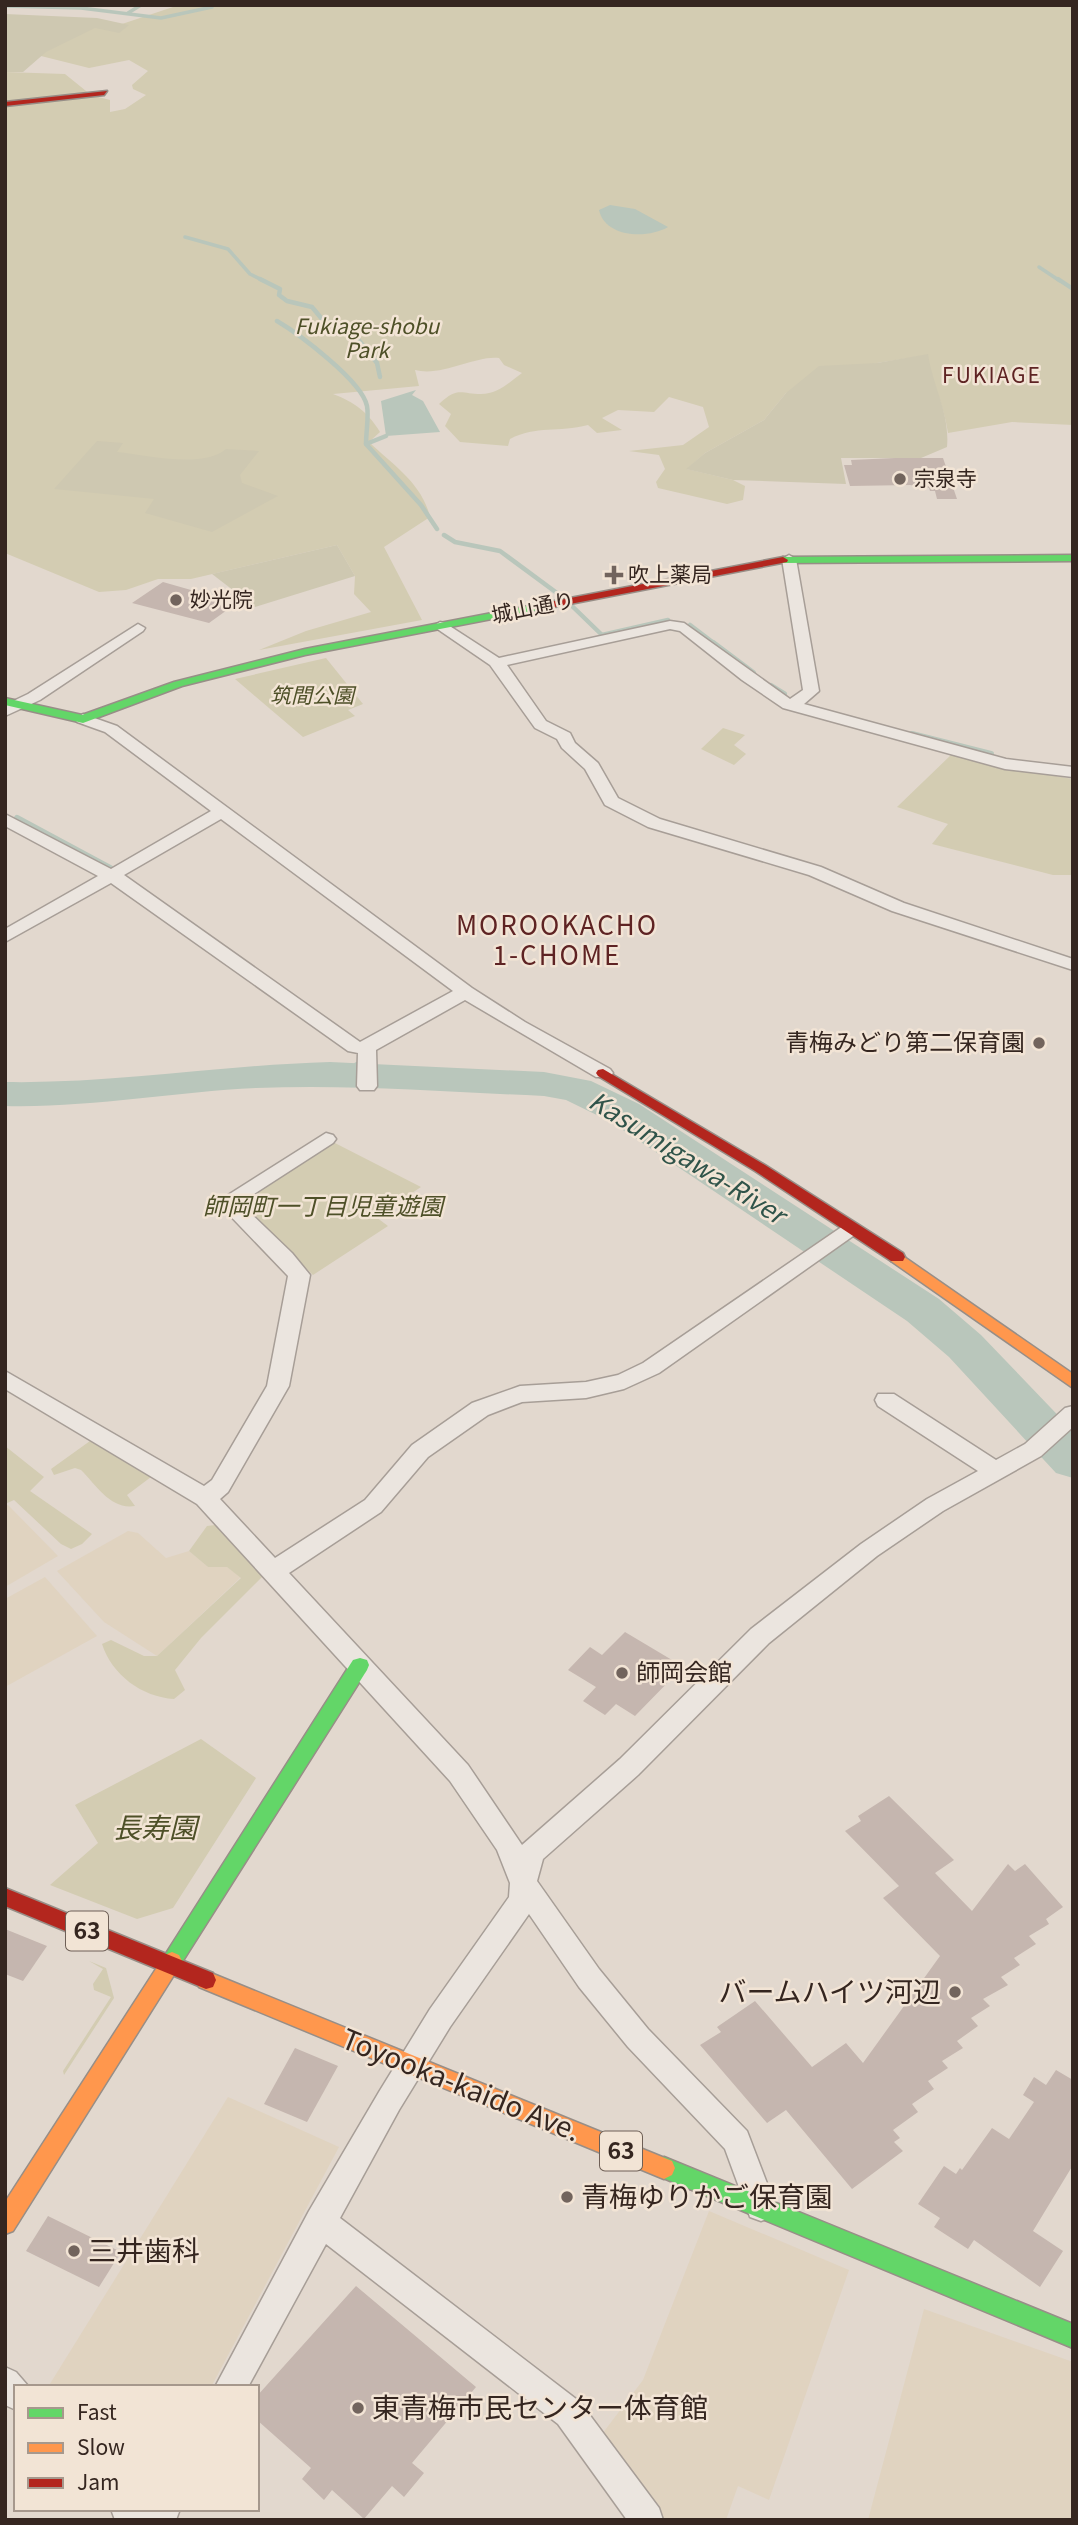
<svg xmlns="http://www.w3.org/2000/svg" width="1078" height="2525" font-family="Georgia,'Noto Sans JP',serif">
<rect width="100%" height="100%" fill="#e2d8ce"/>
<g fill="#e0d3c0">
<polygon points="8,1505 58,1556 5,1587 5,1506"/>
<polygon points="128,1531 138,1533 166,1558 189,1551 208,1567 227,1567 241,1577 157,1656 104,1622 57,1571"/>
<polygon points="45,1577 97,1636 5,1687 5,1599"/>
<polygon points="228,2097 339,2147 211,2387 48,2387"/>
<polygon points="709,2211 849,2270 769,2500 738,2486 726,2520 660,2520 599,2438 643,2380"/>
<polygon points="924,2309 1073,2362 1073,2520 868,2520"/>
</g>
<g fill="#d3ccb2">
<path d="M 179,5 L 1073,5 L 1073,425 L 1012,422 L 948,433 C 944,405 932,382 927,355 L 877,363 L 786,393 L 764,420 L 705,453 L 687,469 L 733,480 L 745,486 L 743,500 L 727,504 L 658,488 L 656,482 L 665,469 L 659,455 L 629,451 L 683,445 L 709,427 L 703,407 L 669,397 L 654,412 L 618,410 L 602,418 L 622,430 L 597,433 L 588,425 C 558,433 537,425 510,439 L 508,446 L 460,442 L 445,426 L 451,414 L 439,404 C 458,386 461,394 481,394 C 498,394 510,382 522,373 L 504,365 L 499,358 C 476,355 442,377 415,370 L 419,386 L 333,394 C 354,402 368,412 380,432 L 369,442 C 393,465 422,483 430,517 L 384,547 L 422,620 L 259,650 L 306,631 L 371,612 L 354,594 L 355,576 L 337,545 L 191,579 L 158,579 L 126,590 L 99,592 L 5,553 L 5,72 L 65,74 L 91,95 L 110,100 L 110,112 L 125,109 L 146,95 L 133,89 L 132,85 L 148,71 L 129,60 L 89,68 L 13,49 L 65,27 L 113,27 Z"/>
<polygon points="326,658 363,704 348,710 355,716 303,737 235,679"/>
<polygon points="723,728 745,735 734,745 746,754 734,765 701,749"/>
<polygon points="952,754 1009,768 1073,779 1073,875 1053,875 932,844 948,824 897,807"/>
<polygon points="331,1141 421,1187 376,1217 388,1226 313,1275 239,1204 241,1196"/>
<path d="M 90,1441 L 151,1477 L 127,1495 L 135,1506 C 111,1510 97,1486 81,1470 L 75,1468 L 54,1475 L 51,1469 Z"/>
<polygon points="5,1446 44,1477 30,1491 92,1534 82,1544 71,1549 61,1544 14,1500 5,1504"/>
<path d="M 215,1525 L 263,1576 L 201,1638 L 175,1670 L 185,1690 L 174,1699 C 142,1697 112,1675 102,1644 L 111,1640 L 144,1656 L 157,1656 L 241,1578 L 227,1567 L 208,1567 L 189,1551 L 207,1526 Z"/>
<polygon points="201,1739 256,1778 173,1908 137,1919 50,1885 98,1843 75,1805"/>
<polygon points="89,1961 106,1968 114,1998 64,2075 63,2071 111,1997 94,1990 93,1984 103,1969"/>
</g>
<g fill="#cec8b1">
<polygon points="5,14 97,18 129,25 119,33 95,28 46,52 23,72 5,72"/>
<path d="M 928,354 C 933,387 950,413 947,447 L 921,458 L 841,458 L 846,484 L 733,480 L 686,469 L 705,453 L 764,420 L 786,393 L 819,366 L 877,363 Z"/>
<path d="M 97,441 L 123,443 L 117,452 C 147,455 203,469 226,449 L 259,451 L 240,475 L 242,483 L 278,496 L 212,532 L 145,513 L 154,499 L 54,489 Z"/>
<polygon points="337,545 355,576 255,607 212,574"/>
</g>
<g fill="#b9c6bb">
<path d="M 610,205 L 635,209 L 668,227 C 648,239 605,238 599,210 Z"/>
<polygon points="416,390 412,395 423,401 440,432 386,436 381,401"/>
</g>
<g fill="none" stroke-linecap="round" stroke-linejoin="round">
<g stroke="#b9c6bb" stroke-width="3.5">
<polyline points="5,6 81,8 161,18 212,7"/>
<polyline points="128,13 141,5"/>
<polyline points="185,237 228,249 250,274 264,281"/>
<polyline points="1039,267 1060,281"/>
</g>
<g stroke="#b9c6bb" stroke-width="4.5">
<polyline points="260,279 280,289 279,295 287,301 312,307 322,319 353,333 377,363 380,377"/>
<polyline points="1058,279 1073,289"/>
<path d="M 277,321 C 299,334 362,381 367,406 C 369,417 366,432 366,444 L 421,505 L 437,529"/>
<polyline points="366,444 386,436"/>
<polyline points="444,535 455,542 500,551 561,596"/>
<polyline points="572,606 602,635 668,620"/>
<polyline points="690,625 715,644"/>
</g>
<g stroke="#b9c6bb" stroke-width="6">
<polyline points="713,643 753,673"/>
<polyline points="771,686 784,694"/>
<polyline points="912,734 991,754"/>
<polyline points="17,818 110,868"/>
<polyline points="357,1065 357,1075"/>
</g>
<path fill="#b9c6bb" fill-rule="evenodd" d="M 330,1062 L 544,1072 L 591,1081 L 639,1104 L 939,1299 L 981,1335 L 1073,1431 L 1073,1478 L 1056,1473 L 949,1357 L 907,1321 L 611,1122 L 566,1100 L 544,1096 C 448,1092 352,1084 256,1088 C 172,1092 89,1108 5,1106 L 5,1082 C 113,1084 222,1065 330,1062 Z"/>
</g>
<g fill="#c5b6af">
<polygon points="895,458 943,458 957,499 937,499 935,491 930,491 929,488 910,485 850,486 844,465 852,465 851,460"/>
<polygon points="163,582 205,594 202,596 234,605 209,623 132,603"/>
<polygon points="625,1632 672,1660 663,1669 674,1676 635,1716 616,1704 605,1715 583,1701 596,1687 568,1670 590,1647 602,1655"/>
<polygon points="889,1796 954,1860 935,1873 972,1911 1008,1864 1015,1871 1025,1864 1063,1907 1046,1919 1049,1924 1029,1936 1036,1944 1014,1958 1020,1965 1001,1977 1008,1985 983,1999 990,2006 971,2018 978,2026 957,2041 963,2048 942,2061 948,2068 928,2081 934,2089 912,2104 918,2112 893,2130 900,2138 894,2142 903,2151 852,2189 786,2110 767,2123 700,2045 721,2032 717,2027 755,2001 812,2067 846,2043 863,2063 940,1956 883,1898 899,1886 845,1831 861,1821 858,1816"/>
<polygon points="5,1929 47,1946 23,1981 5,1974"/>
<polygon points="295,2048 338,2066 307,2122 264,2104"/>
<polygon points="1056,2070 1073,2080 1073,2165 1033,2231 1063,2251 1040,2287 974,2240 968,2249 934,2227 940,2218 918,2204 944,2166 956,2174 960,2168 962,2170 992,2128 1009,2139 1034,2102 1023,2095 1034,2077 1046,2085"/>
<polygon points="48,2216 121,2252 99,2287 26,2251"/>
<polygon points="356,2286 476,2387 412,2463 424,2473 404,2497 392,2486 364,2519 332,2490 324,2500 302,2479 311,2468 257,2420 257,2396"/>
</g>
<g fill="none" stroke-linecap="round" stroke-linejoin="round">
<g stroke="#a79e97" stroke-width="3">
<g id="street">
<polygon points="789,555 796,559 819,691 804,704 1006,759 1073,767 1073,777 1005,769 783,708 742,680 680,631 670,629 507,665 546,721 570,733 575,743 598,763 618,798 660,819 821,867 904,903 1073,959 1073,970 892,911 809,875 648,827 605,805 585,769 562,748 557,739 535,728 490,665 433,626 440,622 445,623 499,658 670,621 684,623 790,699 803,690 782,559"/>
<polygon points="138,624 145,628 143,631 40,700 5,716 5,705 28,694"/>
<path d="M 83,714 L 117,726 L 472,988 L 525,1022 L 610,1069 L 613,1073 L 610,1077 L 596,1077 L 465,1000 L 376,1050 L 377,1086 L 374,1090 L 360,1090 L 357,1086 L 358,1053 L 348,1051 L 111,883 L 5,942 L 5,929 L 98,876 L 5,826 L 5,814 L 111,869 L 211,811 L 105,732 L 77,722 L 75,719 ZM 221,819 L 453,991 L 360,1042 L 124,875 Z"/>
<polygon points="326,1133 333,1135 336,1139 333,1143 240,1203 292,1253 310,1275 289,1386 228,1492 220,1499 275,1558 365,1500 412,1445 472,1403 520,1386 586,1382 618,1375 643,1363 846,1224 853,1222 863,1229 659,1373 624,1389 586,1398 522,1402 488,1415 428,1457 381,1512 289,1573 468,1765 522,1845 620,1759 751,1629 861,1544 927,1499 978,1471 878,1406 875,1400 878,1394 894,1394 996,1460 1025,1444 1065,1408 1073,1406 1073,1427 1041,1456 943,1511 877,1556 769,1643 638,1775 543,1859 537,1881 599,1969 648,2029 747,2131 776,2207 772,2217 761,2221 750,2217 725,2149 628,2047 579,1987 529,1914 450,2027 399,2110 340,2218 580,2402 659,2508 663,2520 627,2520 558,2424 326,2244 248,2387 215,2387 309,2211 379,2092 430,2009 509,1897 510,1883 497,1850 450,1781 197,1504 5,1389 5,1371 204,1486 212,1480 267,1386 288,1276 217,1202"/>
<polygon points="5,2367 16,2372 29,2387 16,2387 16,2410 5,2405"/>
<polygon points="111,2509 180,2509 176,2520 115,2520"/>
</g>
</g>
<g stroke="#978e87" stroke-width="3">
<g id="fast">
<polygon points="1073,555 1073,561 783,563 778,560 783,557"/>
<polygon points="539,604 545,607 543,609 305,655 182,686 83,723 5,705 5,698 82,715 174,682 305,649"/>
<polygon points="360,1658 367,1660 369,1665 367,1670 179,1967 172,1970 165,1967 162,1961 165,1955 353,1660"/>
<polygon points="664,2157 1073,2324 1073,2348 656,2175 653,2168 656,2161"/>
</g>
</g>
<g stroke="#978e87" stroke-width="3">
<g id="slow">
<polygon points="897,1252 1073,1374 1073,1388 891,1261 889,1257 891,1253"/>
<polygon points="172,1952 179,1955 182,1961 179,1967 13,2231 5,2234 5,2202 165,1955"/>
<polygon points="206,1971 672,2161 675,2168 672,2175 664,2179 199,1987 196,1980 199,1973"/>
</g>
</g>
<g stroke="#978e87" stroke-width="3">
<g id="jam">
<polygon points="107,91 104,95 5,106 5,102"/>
<polygon points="783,557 788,560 787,562 539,610 533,607 539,604"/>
<polygon points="603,1069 765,1165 903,1253 905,1257 903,1261 891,1261 755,1171 598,1076 596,1073 598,1070"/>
<polygon points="5,1888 213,1973 216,1980 213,1987 206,1989 5,1906"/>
</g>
</g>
<use href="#street" fill="#ebe5df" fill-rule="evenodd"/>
<use href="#fast" fill="#63d668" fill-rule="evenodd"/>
<use href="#slow" fill="#ff974d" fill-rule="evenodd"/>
<use href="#jam" fill="#b3261e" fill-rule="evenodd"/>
</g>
<g fill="#72645d" stroke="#f2e4d5" stroke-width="2.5">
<circle cx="900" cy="479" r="7"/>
<path d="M610.5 564.5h7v7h7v7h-7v7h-7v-7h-7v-7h7z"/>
<circle cx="176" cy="600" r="7"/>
<circle cx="1039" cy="1043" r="7"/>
<circle cx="622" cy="1673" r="7"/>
<circle cx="955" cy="1992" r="7"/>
<circle cx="567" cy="2197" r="7"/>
<circle cx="74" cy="2251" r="7"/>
<circle cx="358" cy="2408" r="7"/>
</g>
<g text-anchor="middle" stroke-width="5" stroke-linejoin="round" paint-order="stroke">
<g font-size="21" font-style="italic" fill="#4e5028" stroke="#f2e4d5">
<text x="367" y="334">Fukiage-shobu<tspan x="367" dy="24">Park</tspan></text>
<text x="312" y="703">筑間公園</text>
</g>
<g font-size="21" letter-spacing="2" fill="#5e2323" stroke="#f2e4d5">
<text x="992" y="383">FUKIAGE</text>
</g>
<g font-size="21" fill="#352620" stroke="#f2e4d5" text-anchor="start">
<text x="914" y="486">宗泉寺</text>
<text x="628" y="582">吹上薬局</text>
<text x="190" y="607">妙光院</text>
</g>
<g font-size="21" fill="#352620" stroke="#f2e4d5">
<text transform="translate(533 608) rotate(-11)" y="7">城山通り</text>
</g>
<g fill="#f2e4d5" stroke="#6e5f56" stroke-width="2">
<rect x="66" y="1911.5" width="42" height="39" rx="5"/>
<rect x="600" y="2131.5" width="42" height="39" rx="5"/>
</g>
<g font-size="23" font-weight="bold" fill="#352620">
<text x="87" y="1939">63</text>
<text x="621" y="2159">63</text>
</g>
<g font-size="24" fill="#352620" stroke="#f2e4d5" text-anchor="end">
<text x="1025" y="1051">青梅みどり第二保育園</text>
<text x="636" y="1681" text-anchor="start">師岡会館</text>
</g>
<g font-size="24" font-style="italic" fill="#4e5028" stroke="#f2e4d5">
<text x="323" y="1215">師岡町一丁目児童遊園</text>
</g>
<g font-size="26" letter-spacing="2" fill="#5e2323" stroke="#f2e4d5">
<text x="557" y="935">MOROOKACHO<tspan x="557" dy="30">1-CHOME</tspan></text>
</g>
<g font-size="26" font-style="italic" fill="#30544a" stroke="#f2e4d5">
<text transform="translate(687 1158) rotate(32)" y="9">Kasumigawa-River</text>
</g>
<g font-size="28" font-style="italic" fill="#4e5028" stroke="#f2e4d5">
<text x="155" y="1838">長寿園</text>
</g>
<g font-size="28" fill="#352620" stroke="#f2e4d5" text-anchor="start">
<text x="941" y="2002" text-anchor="end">バームハイツ河辺</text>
<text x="581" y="2207">青梅ゆりかご保育園</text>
<text x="88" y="2261">三井歯科</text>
<text x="372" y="2418">東青梅市民センター体育館</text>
</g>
<g font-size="28" fill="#352620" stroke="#f2e4d5">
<text transform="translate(461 2085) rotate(22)" y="10">Toyooka-kaido Ave.</text>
</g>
</g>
<rect width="1078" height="2525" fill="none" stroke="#352620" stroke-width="14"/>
<rect x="14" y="2385" width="245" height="126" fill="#f2e4d5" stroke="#a6988d" stroke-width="2"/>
<rect x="28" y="2408" width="35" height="10" fill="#63d668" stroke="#a6988d" stroke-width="2"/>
<text x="77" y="2420" font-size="21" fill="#352620">Fast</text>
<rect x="28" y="2443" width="35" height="10" fill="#ff974d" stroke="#a6988d" stroke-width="2"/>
<text x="77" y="2455" font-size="21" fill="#352620">Slow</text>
<rect x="28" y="2478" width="35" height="10" fill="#b3261e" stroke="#a6988d" stroke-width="2"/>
<text x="77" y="2490" font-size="21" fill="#352620">Jam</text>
</svg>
